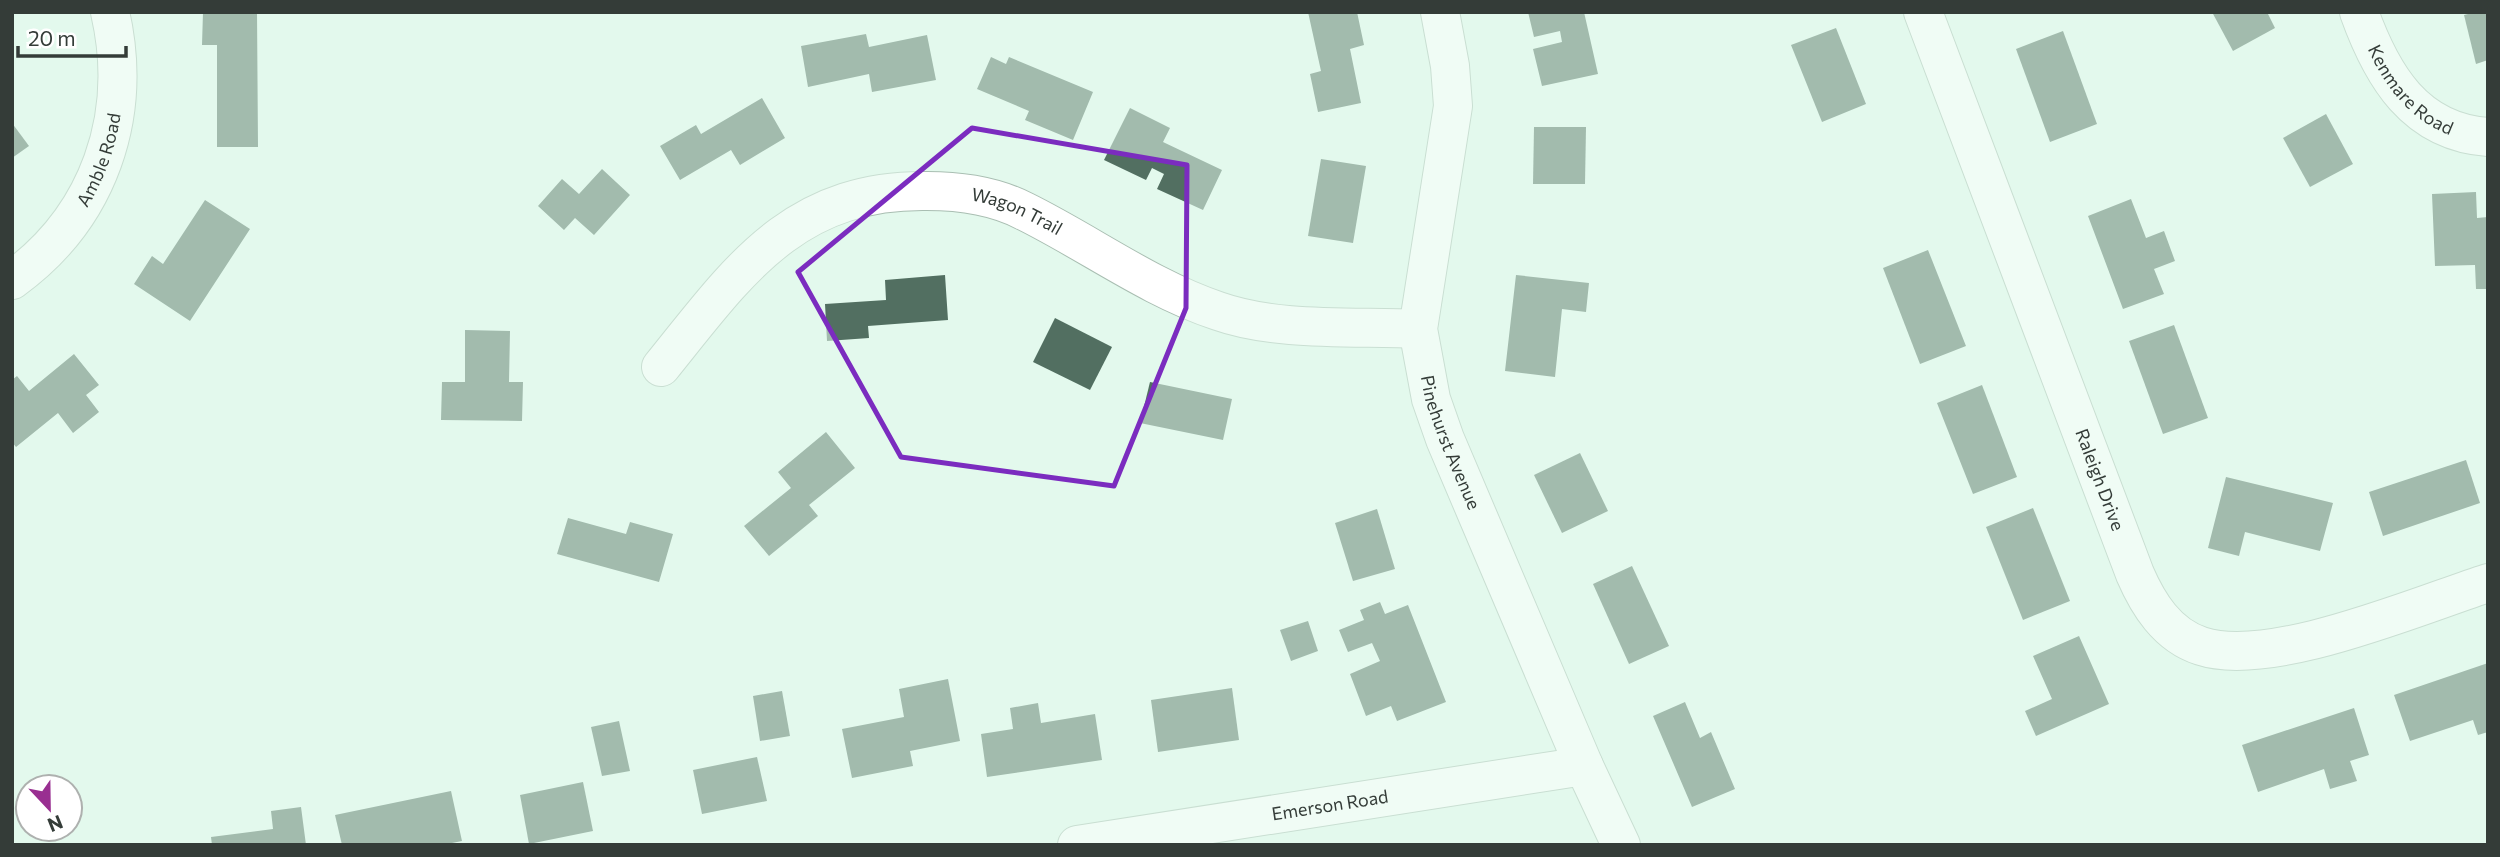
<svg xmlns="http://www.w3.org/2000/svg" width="2500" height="857" font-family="Commissioner,sans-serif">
<rect width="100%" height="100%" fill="#e3f9ed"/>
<g fill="#526f61">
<polygon points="203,12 257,12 258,147 217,147 217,45 202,45"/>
<polygon points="1308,12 1357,12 1364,45 1350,49 1361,103 1318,112 1310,74 1321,71"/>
<polygon points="1528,12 1584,12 1598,74 1542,86 1533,49 1562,42 1560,31 1534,37"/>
<polygon points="2212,12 2267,12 2275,28 2233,51"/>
<polygon points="2476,12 2488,12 2488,60 2476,64 2464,15"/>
<polygon points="1836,28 1866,104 1822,122 1791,45"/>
<polygon points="2063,31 2097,124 2050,142 2016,49"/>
<polygon points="866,34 869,47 927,35 936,80 872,92 869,74 808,87 801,46"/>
<polygon points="991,57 1006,64 1009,57 1093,92 1073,140 1025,120 1029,111 977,89"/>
<polygon points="762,98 785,138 740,165 731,150 680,180 660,146 696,125 701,134"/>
<polygon points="1130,108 1170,128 1163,142 1222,170 1203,210 1157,189 1164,174 1152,168 1146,180 1104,160"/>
<polygon points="2326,114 2353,164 2310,187 2283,138"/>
<polygon points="12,123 29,146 12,158"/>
<polygon points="1534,127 1586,127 1585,184 1533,184"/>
<polygon points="1321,159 1366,166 1353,243 1308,236"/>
<polygon points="602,169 630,195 594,235 575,218 564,230 538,206 562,179 579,194"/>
<polygon points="2476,192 2477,218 2488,217 2488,289 2476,289 2475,265 2435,266 2432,194"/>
<polygon points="2131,199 2146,238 2164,231 2175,261 2154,269 2164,294 2123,309 2088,216"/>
<polygon points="205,200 250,229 190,321 134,284 152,256 163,264"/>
<polygon points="1928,250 1966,346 1920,364 1883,268"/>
<polygon points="945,275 948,320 868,326 869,338 827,341 825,304 886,300 885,280"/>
<polygon points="1516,275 1589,283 1586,312 1562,309 1555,377 1505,371"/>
<polygon points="1055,318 1112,347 1090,390 1033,362"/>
<polygon points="2174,325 2208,418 2163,434 2129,341"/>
<polygon points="465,330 510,331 509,382 523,382 522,421 441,420 442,382 465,382"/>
<polygon points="74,354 99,385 86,395 99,412 73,433 58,413 16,447 12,442 12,380 17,376 29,391"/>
<polygon points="1150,382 1232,399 1223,440 1140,423"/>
<polygon points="1982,385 2017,477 1973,494 1937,403"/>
<polygon points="826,432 855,468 809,505 818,516 769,556 744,526 791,488 778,472"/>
<polygon points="1580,453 1608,511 1562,533 1534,475"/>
<polygon points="2466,460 2480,503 2383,536 2369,492"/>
<polygon points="2226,477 2333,503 2320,551 2245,532 2239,556 2208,548"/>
<polygon points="2033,508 2070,601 2023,620 1986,527"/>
<polygon points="1377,509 1395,569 1353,581 1335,523"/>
<polygon points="568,518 626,534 630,522 673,534 659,582 557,554"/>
<polygon points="1632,566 1669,646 1629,664 1593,584"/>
<polygon points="1380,602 1385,614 1408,605 1446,702 1397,721 1391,706 1366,716 1350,674 1380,661 1372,643 1348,652 1339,630 1364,620 1360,610"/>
<polygon points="1308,621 1318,651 1291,661 1280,630"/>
<polygon points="2079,636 2109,704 2036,736 2025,711 2052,699 2033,656"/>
<polygon points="2488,663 2488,732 2478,735 2473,720 2410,741 2394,695"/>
<polygon points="948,679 960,741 910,751 913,766 852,778 842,729 904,717 899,689"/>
<polygon points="1232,688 1239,740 1158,752 1151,700"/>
<polygon points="782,691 790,736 760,741 753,696"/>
<polygon points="1685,702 1700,738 1711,732 1735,789 1692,807 1653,716"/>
<polygon points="1038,703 1041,723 1095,714 1102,760 987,777 981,734 1013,729 1010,708"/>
<polygon points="2354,708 2369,755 2350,761 2357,781 2330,789 2324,769 2258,792 2242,745"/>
<polygon points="619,721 630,771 602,776 591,727"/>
<polygon points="757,757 767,801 702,814 693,770"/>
<polygon points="583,782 593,831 529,844 520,795"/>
<polygon points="451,791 462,841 442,845 342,845 335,815"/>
<polygon points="301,807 306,845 212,845 211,837 273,829 271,811"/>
</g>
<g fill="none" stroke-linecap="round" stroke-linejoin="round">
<g stroke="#a9beb2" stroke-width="40">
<g id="minor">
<path id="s1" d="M 1440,12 L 1450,66 L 1453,106 L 1418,329 L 1431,399 L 1445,439 L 1584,766 L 1621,845"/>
<path id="s2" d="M 1923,12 L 2135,574 C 2148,604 2167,635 2201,646 C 2270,669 2417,606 2488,583"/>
<path id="s3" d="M 2359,12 C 2382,76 2415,132 2488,137"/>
<path id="s4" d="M 12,280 C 99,217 134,116 110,12"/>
<path id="s5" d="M 661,367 C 737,273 792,189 927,191 C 959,191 995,196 1024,211 C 1089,243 1149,288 1218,311 C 1277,332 1355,326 1418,329"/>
<path id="s6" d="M 1077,845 L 1584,766"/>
</g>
</g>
<use href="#minor" stroke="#fff" stroke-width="38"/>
</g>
<path d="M0 0H2500V857H0ZM 972,128 L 1187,165 L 1186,308 L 1114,486 L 901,457 L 798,272 Z" fill="#e3f9ed" fill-opacity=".55" fill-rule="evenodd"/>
<path fill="none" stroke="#7b2cbf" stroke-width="5" stroke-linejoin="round" d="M 972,128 L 1187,165 L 1186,308 L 1114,486 L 901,457 L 798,272 Z"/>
<g text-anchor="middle" stroke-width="7" stroke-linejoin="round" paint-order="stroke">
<g font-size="18" fill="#343c38" stroke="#fff">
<text dy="6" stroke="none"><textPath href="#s3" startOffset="96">Kenmare Road</textPath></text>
<text dy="6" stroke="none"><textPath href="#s4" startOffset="152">Amble Road</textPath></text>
<text dy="6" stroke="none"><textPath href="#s5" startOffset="427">Wagon Trail</textPath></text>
<text dy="6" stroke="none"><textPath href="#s1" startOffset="439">Pinehurst Avenue</textPath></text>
<text dy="6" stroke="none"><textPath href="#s2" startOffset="500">Raleigh Drive</textPath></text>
<text dy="6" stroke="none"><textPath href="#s6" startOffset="256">Emerson Road</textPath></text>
</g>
</g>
<rect width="2500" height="857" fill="none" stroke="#343c38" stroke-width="28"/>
<g transform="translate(49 808) rotate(158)"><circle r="33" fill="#ffffff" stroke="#aeb1af" stroke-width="2"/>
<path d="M0-5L12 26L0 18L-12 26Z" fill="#992f91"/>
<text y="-10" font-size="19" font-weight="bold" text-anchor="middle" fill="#343c38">N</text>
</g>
<path d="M18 46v10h108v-10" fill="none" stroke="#343c38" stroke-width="3.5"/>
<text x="28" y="46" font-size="21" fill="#343c38" stroke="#ffffff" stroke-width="5" paint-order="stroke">20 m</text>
</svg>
